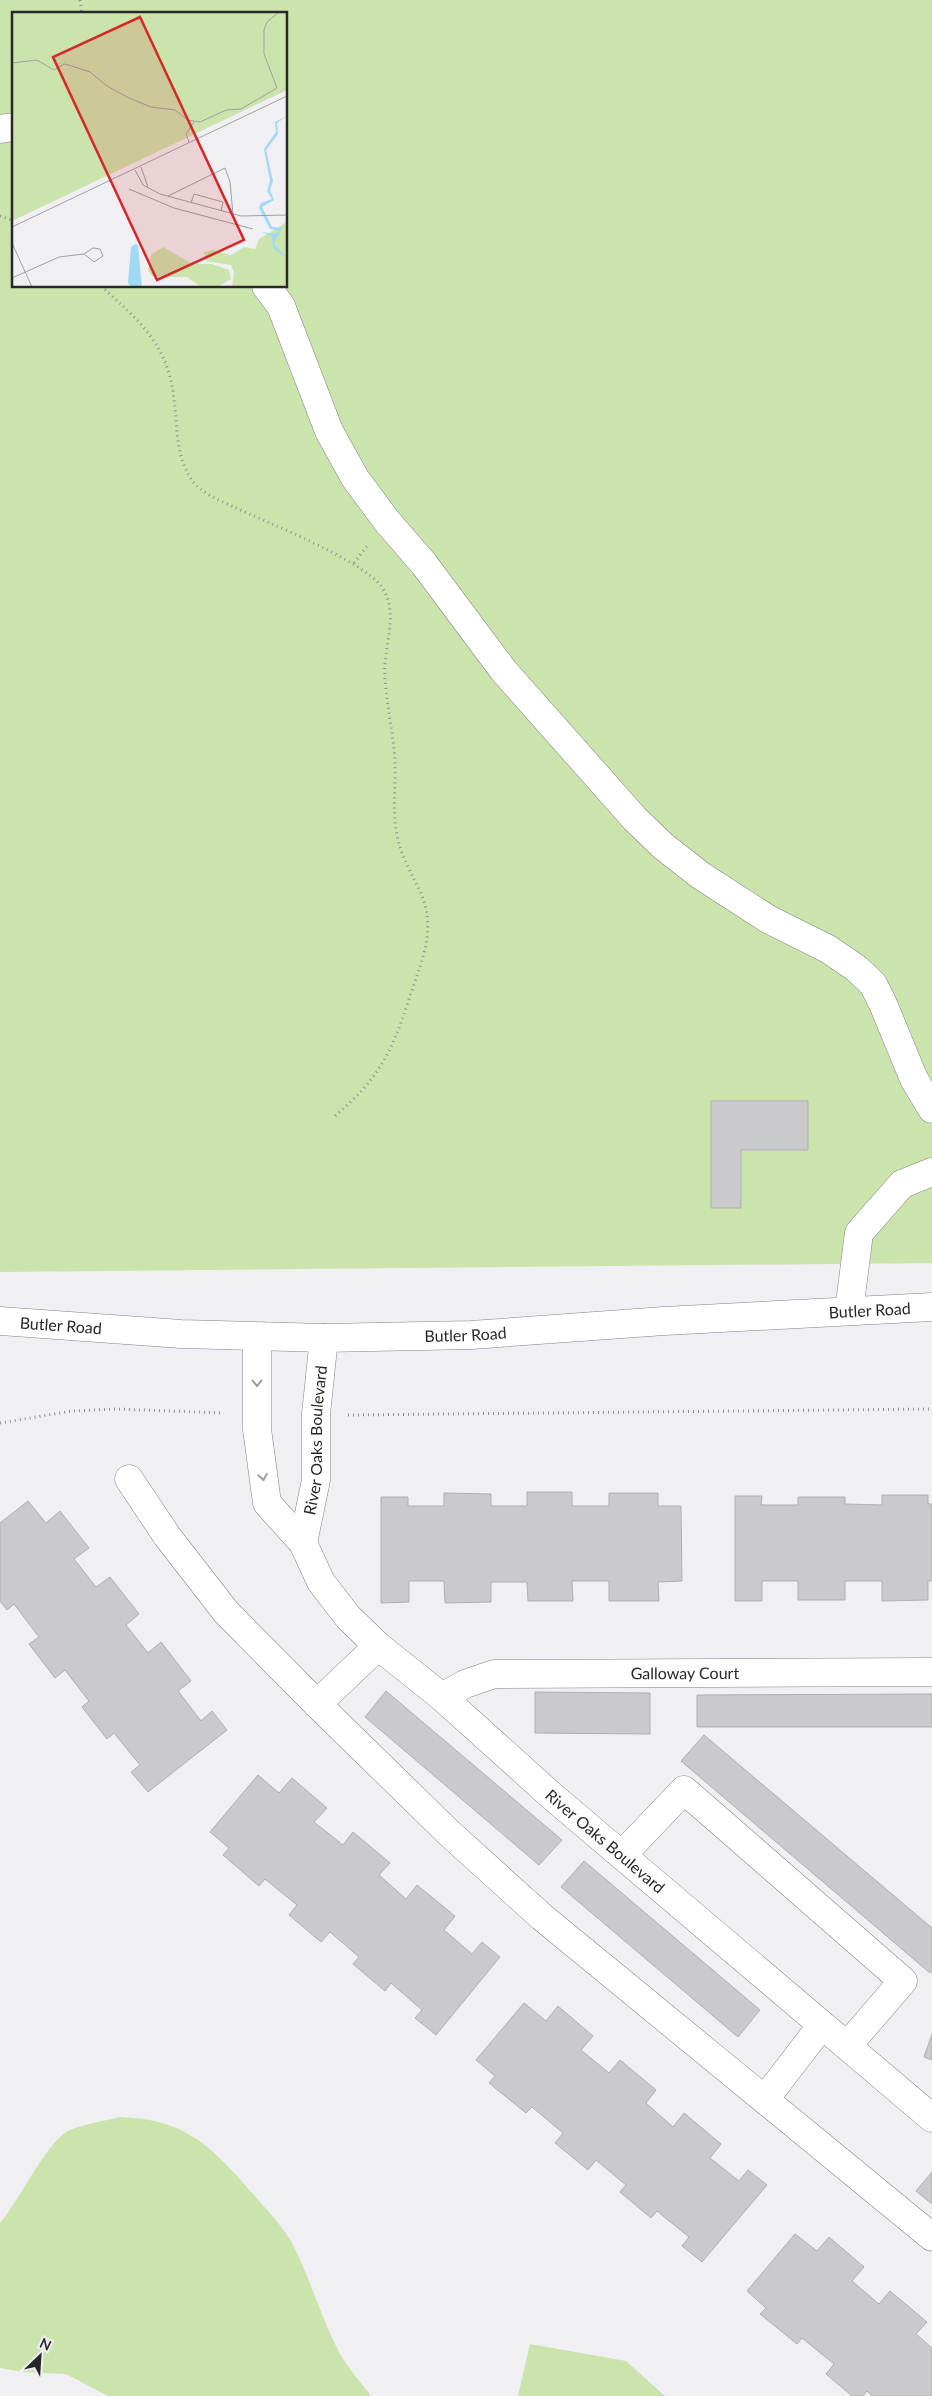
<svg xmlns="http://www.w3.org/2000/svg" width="932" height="2396" font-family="Lato,sans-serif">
<rect width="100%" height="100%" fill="#f0eff4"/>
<g fill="#cbe4ac" fill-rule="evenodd">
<path d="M 0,0 L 932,0 L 932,1263 L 0,1272 ZM 14,14 L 286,14 L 286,286 L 14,286 Z"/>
<path d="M 120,2117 C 186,2119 212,2147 253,2194 C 266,2209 281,2224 291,2241 C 309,2275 319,2312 336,2346 C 345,2365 359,2380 371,2396 L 108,2396 L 66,2374 L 22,2372 L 0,2368 L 0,2223 C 19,2201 46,2143 68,2131 C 83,2124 104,2121 120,2117 Z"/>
<polygon points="530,2344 626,2361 665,2396 518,2396"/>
</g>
<g fill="#c9c9ce" stroke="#afafb3">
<polygon points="711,1101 808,1101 808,1150 741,1150 741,1208 711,1208"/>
<polygon points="527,1492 572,1492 572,1506 609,1506 609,1493 658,1493 658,1506 681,1506 682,1581 658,1582 659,1601 609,1601 609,1581 572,1581 573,1601 528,1601 527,1582 491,1582 491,1602 445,1603 444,1581 409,1581 409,1602 381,1603 381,1497 408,1497 408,1506 444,1506 444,1493 491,1494 491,1506 527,1506"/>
<polygon points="882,1495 928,1495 928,1504 932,1504 932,1581 928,1581 928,1600 882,1601 882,1581 845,1581 845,1600 798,1600 798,1581 762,1581 762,1601 735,1601 735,1496 762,1496 761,1505 798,1505 798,1497 845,1497 845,1504 882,1505"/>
<polygon points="28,1501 46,1523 60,1511 89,1548 74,1559 96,1587 110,1577 139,1614 126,1625 148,1653 161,1642 191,1681 178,1691 201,1721 212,1711 227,1730 148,1792 131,1772 140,1765 114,1733 107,1739 82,1707 89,1701 65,1670 55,1678 29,1644 39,1637 14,1604 7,1610 0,1601 0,1523"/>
<polygon points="386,1691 562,1840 539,1865 365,1717"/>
<polygon points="535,1692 650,1693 650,1734 535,1733"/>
<polygon points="932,1694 932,1727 697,1727 697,1695"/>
<polygon points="704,1735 932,1928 932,1970 930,1973 681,1761"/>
<polygon points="258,1775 279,1793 292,1778 327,1808 314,1822 343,1845 353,1832 390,1863 379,1875 406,1899 417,1885 455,1916 444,1930 472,1954 482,1942 500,1957 436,2035 415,2018 422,2010 391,1983 385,1991 353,1964 359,1957 330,1932 321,1942 289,1915 297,1905 265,1879 259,1886 223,1855 229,1848 210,1832"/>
<polygon points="584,1861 760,2010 738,2037 561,1887"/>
<polygon points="524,2003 546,2021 558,2006 593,2036 581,2050 609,2073 620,2060 656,2090 646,2103 673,2127 684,2113 721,2144 710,2158 739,2181 748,2170 767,2185 702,2262 682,2246 689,2237 657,2211 651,2218 620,2192 626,2185 596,2160 588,2170 555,2143 563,2133 532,2107 526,2113 489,2083 495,2076 476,2060"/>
<polygon points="932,2034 932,2060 924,2057"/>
<polygon points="932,2172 932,2204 916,2191"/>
<polygon points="795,2234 817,2251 829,2237 864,2267 852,2281 879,2304 890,2291 927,2322 916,2334 932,2348 932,2396 872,2396 867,2391 863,2396 852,2396 826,2374 834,2364 802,2338 797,2344 760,2314 766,2308 747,2291"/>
</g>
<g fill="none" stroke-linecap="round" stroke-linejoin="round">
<g stroke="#838387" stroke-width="29">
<g id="minor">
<polyline points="0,129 14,127"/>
<polyline points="266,286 281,306 329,431 355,478 386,520 424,564 503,670 635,819 663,846 700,875 768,919 828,949 856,968 873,984 883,1004 914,1079 932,1109"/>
<polyline points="849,1311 859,1233 902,1184 932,1172"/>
<path id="s1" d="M 0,1321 L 181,1334 L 324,1338 L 471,1335 L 664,1321 L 932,1307"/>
<path id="s2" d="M 257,1337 L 257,1429 L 267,1503 L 303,1543 L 321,1582 L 348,1617 L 378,1646 L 442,1697 L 553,1797 L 932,2118"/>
<polyline points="129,1479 167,1536 226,1612 317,1704 448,1832 542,1917 932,2237"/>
<path id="s3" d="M 303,1543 L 316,1480 L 316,1414 L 324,1338"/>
<path id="s4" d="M 442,1697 L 465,1684 L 494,1674 L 932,1672"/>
<polyline points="317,1704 378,1646"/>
<polyline points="622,1855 684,1790 903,1981 847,2046"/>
<polyline points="765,2099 822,2025"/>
</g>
</g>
<g stroke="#8f8f92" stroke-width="3" stroke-dasharray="1 4" stroke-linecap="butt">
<polyline points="80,0 82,14"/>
<polyline points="0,216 14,221"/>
<path d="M 101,286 C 136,318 166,342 173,392 C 178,421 174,455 192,480 C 201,493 220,501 234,507 C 268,523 360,559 381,586 C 401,613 382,649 385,679 C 387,706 393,733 395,760 C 396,785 392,811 397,835 C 406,881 435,892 426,945 C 422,963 415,981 409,999 C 391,1054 380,1077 335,1116"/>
<polyline points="354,563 367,546"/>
<polyline points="348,1415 932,1409"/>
<polyline points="0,1423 72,1411 115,1409 224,1413"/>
</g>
<use href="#minor" stroke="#fff" stroke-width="28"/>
</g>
<defs><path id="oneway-chevron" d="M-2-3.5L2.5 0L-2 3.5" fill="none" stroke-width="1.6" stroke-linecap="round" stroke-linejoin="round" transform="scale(1.25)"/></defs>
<g stroke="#9e9e9f">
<use href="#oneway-chevron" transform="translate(257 1383) rotate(90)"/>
<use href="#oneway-chevron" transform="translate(263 1477) rotate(81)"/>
</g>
<g text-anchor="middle" stroke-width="4.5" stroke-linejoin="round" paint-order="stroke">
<g font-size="16" fill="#282829" stroke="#f0eff4">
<text dy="6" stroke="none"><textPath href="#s1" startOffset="871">Butler Road</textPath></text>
<text dy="6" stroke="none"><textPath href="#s1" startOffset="61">Butler Road</textPath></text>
<text dy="6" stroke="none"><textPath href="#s1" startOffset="466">Butler Road</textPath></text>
<text dy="6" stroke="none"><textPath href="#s3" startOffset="104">River Oaks Boulevard</textPath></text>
<text dy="6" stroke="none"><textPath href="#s4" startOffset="248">Galloway Court</textPath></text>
<text dy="6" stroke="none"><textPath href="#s2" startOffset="649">River Oaks Boulevard</textPath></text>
</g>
</g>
<g transform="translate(12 12)">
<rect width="275" height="275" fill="#f0eff4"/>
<path d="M 0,0 L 275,0 L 275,78 L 0,209 ZM 275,210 L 275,275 L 220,275 L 222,261 L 219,253 L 194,249 L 192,240 L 202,238 L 219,243 L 232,235 L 243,237 L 247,227 ZM 151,235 L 180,252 L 200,252 L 217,258 L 219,267 L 207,274 L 189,275 L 175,265 L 141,265 L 136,259 L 139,243 Z" fill="#cbe4ac"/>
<path d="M 275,104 L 265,111 L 266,122 L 254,138 L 261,169 L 258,178 L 262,188 L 250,195 L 260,215 L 270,216 L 262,232 L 275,246 L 261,236 L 260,224 L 250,220 L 262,222 L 268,219 L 258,217 L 247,196 L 249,191 L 260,187 L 255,179 L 258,169 L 252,137 L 264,120 L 263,110 ZM 123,232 L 126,233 L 130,275 L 119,275 L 116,271 L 119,235 Z" fill="#a1d9f4"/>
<path fill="none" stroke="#a09fa3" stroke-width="1" d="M 0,51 L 25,48 L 42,58 L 52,52 L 60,54 L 78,60 L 95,74 L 117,86 L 139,95 L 163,98 L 176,108 L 188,110 L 214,98 L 229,97 L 265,76 L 252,42 L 252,18 L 255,10 L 267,0M 177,130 L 174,122 L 182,110M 129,155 L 136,175M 123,158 L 131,173 L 148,182 L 229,204 L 275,203M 117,177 L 162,196 L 241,217M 156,184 L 213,156 L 218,170 L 221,202M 179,191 L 182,182 L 211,190 L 209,199M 0,215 L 275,84M 0,231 L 20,275M 0,266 L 47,245 L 72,242 L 81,236 L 88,237 L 91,244 L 82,250 L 72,242"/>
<path fill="#d62828" fill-opacity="0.15" stroke="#d62828" stroke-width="2.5" d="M 128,5 L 232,228 L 145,268 L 41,45 Z"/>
<rect width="275" height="275" fill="none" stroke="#282829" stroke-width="2.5"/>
</g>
<g transform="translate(40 2356) rotate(25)" stroke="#f0eff4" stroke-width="4" paint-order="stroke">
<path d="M0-4L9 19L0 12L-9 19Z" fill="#282829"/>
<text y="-8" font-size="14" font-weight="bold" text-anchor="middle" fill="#282829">N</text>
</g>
</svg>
